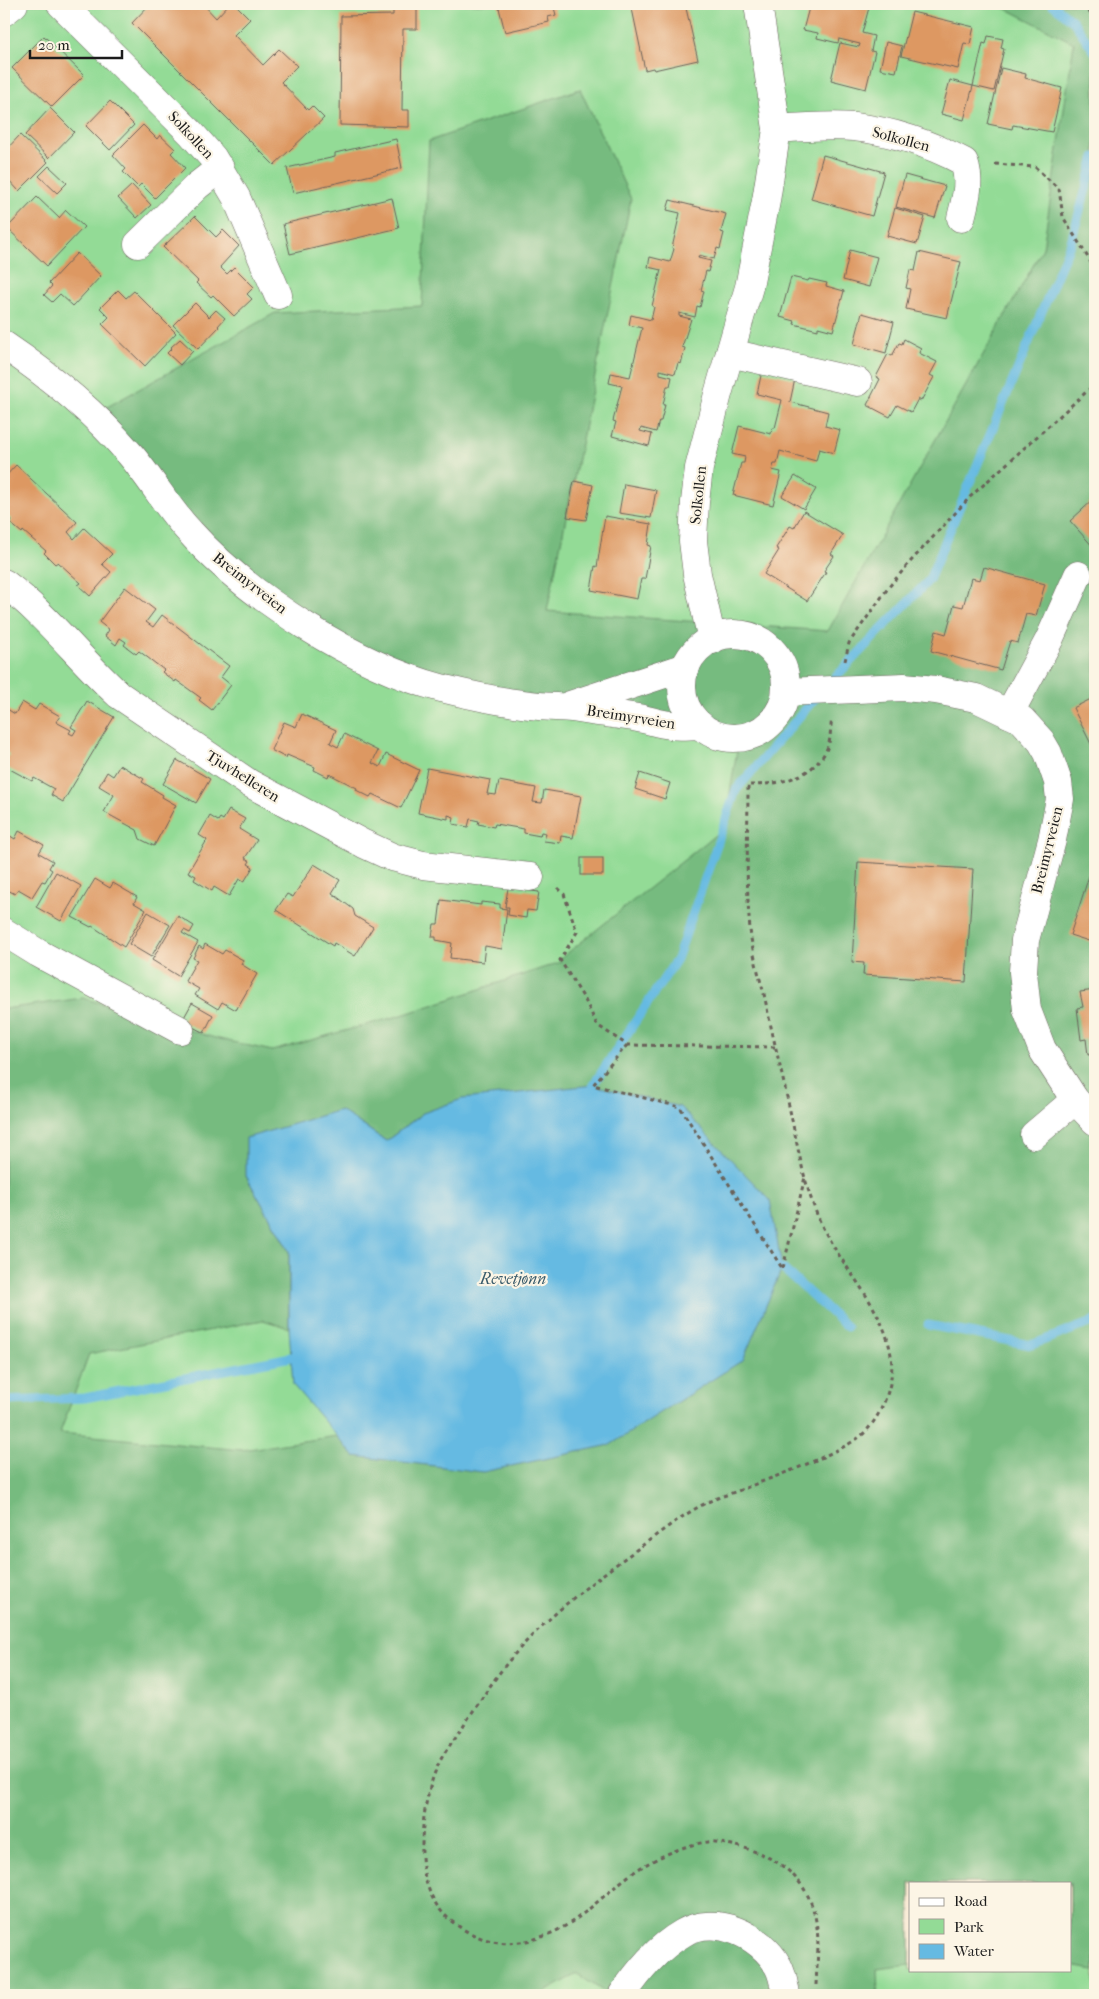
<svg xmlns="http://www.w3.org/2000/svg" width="1099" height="1999" font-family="'IM FELL French Canon',serif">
<rect width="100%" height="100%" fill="#fcf5e5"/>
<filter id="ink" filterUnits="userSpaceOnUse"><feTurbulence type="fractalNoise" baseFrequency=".02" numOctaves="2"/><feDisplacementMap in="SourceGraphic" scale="10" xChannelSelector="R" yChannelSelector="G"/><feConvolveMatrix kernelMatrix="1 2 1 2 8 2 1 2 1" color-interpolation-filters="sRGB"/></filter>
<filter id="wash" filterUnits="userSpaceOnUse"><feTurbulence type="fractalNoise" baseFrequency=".0096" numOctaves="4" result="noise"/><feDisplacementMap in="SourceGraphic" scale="20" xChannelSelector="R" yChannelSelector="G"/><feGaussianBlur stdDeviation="1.12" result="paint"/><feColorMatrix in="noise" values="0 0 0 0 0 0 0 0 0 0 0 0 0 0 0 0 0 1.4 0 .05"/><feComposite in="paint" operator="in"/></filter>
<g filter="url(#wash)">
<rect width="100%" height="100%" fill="#f8e5ce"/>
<path fill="#93db96" stroke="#587c59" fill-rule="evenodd" d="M 4,4 L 1095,4 L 1095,1995 L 4,1995 ZM 910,1883 L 1070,1883 L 1070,1970 L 910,1970 Z"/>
<path fill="#76bb7f" stroke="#496c4e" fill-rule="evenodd" d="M 997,4 L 1095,4 L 1095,1970 L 1070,1966 L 1070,1883 L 910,1883 L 910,1965 L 877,1969 L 878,1995 L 609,1995 L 577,1974 L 540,1995 L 4,1995 L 4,1009 L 83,998 L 215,1038 L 272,1051 L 402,1015 L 561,962 L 560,959 L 724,828 L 738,744 L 583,706 L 364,662 L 222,565 L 91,416 L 275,313 L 422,306 L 429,141 L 580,89 L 631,199 L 547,611 L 828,631 L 1043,248 L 1074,43 ZM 340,1110 L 386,1141 L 423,1113 L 354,1456 L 337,1436 L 242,1450 L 60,1433 L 89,1354 L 263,1320 L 289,1328 L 289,1251 L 246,1176 Z"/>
<polygon fill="#65bae2" stroke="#406b7f" points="593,1085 680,1107 770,1200 782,1268 743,1360 610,1445 483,1472 354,1456 293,1385 289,1328 289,1251 246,1176 246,1138 340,1110 386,1141 423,1113 462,1099"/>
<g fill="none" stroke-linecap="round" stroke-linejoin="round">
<g stroke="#65bae2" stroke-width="9">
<polyline points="1052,4 1073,21 1095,52"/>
<polyline points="828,685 929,580 1071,242 1095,157"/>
<polyline points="593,1085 677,959 736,790 817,696"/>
<polyline points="782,1268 847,1327"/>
<polyline points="928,1325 1031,1345 1095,1321"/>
<polyline points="4,1401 85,1398 291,1357"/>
</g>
</g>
<g id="blocks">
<g fill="#dd9862">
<polygon points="150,4 203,4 216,18 229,4 235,4 250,19 234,35 263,65 279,49 297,66 281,82 308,110 312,106 324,118 274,165 132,23"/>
<polygon points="393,4 417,4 417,29 403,29 402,110 409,110 409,127 340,125 341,16 393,15"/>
<polygon points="498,4 553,4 556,15 548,17 549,22 505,32"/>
<polygon points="631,4 685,4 698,60 654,70 653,68 645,70"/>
<polygon points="810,4 870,4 862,33 874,36 871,51 875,52 866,89 831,80 840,43 859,47 860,44 839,39 838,43 817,38 818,33 803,30"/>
<polygon points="912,12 974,27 970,44 964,43 958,69 901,56"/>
<polygon points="44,36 84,75 52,107 12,68"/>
<polygon points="988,36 1003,39 1001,48 1004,49 994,91 973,86 983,43 986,44"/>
<polygon points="886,42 902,46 896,72 880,69"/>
<polygon points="1001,68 1026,74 1025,78 1062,88 1052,132 1013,125 1012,129 988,124"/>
<polygon points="950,80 973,86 964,120 941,114"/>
<polygon points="110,101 134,125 110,150 86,126"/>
<polygon points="50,108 74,132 49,158 25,135"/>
<polygon points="143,125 157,139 160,135 175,149 171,153 185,168 155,198 141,184 138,187 123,172 126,169 113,155"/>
<polygon points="20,135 48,162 19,191 6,177 4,179 4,152"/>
<polygon points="396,139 402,168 293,193 287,168 335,157 335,153"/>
<polygon points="823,155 884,172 872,216 811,199"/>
<polygon points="49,166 67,183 57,193 39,176"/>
<polygon points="905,175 945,186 935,218 896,207"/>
<polygon points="132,185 151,205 137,218 118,198"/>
<polygon points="37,197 59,218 66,210 84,227 47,266 7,228"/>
<polygon points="392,198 399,228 290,254 283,224"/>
<polygon points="670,200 726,214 721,232 724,233 720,249 717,248 714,259 699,255 698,258 711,261 708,272 706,271 701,290 704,291 700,307 697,306 695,317 679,313 679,316 691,319 682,347 685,348 681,364 678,363 675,374 660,370 660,374 672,377 670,386 667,386 663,405 665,405 661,421 659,421 656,432 641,428 640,431 652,434 649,446 612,436 616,422 613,421 622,386 609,383 611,373 630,377 642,328 629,325 631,315 651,320 654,307 652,306 661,270 648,267 650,257 670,262 674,249 672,248 680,213 667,210"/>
<polygon points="895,208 925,217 917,244 887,236"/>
<polygon points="195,216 216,237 223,230 239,246 220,267 227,274 234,267 254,287 247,294 252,299 234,316 213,295 211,297 196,283 198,281 163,247"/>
<polygon points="850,250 877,257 869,287 843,280"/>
<polygon points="919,252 961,262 947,318 906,309 910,289 906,288 910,270 915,271"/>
<polygon points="77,253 101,276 73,306 60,294 52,302 44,295 52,286 49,283"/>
<polygon points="791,277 808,281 809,279 827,283 826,286 844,291 833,331 818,327 818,330 794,324 795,321 780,317"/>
<polygon points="118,290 126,298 134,291 176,333 145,366 102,324 109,317 100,308"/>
<polygon points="195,303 209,317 216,310 225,318 218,326 219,327 198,349 173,325"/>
<polygon points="862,313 894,322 886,353 854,344"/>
<polygon points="180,339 193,351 180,365 167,353 172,348 171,347"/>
<polygon points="904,339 921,348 919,353 937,362 930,375 934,377 921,401 918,399 911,412 897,405 890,417 867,405 880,379 876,377 888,354 892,356 899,343 902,344"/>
<polygon points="762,371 795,379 790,402 828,412 825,426 840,430 834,453 819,449 816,461 780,451 777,464 774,464 772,470 781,472 773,505 733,495 741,463 744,463 745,457 732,454 739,426 771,434 772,428 775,428 782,400 757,394"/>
<polygon points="16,465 77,522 68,532 74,539 84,528 112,554 102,564 111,572 90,596 78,585 81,583 58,562 55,564 44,553 46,551 23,531 22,533 9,522 12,520 4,513 4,478"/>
<polygon points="795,476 816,489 804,509 782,496"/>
<polygon points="574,481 593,485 586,520 567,517"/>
<polygon points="624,484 656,490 651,518 619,513"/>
<polygon points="1095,498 1095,549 1070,521"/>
<polygon points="804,511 843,535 831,554 834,556 824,571 826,572 807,601 764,574 779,550 776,548 790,526 794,528"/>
<polygon points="605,516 651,524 648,545 651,546 645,579 641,579 637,599 591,590 595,566 597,567"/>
<polygon points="984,567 1045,584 1036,616 1026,614 1018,643 1010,641 1001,670 931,651 936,631 946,634 954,605 963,607 971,578 980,580"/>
<polygon points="125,587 155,610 146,622 153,627 162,615 229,666 221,677 231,685 212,710 199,700 201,698 176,680 175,682 162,672 164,670 139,651 136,654 124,645 126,642 120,638 116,645 105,636 109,630 99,622"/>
<polygon points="1095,697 1095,752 1073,708"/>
<polygon points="87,701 114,717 63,802 51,795 54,789 34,778 32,781 4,766 9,754 4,751 4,715 7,709 15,714 22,702 35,710 39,704 60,716 56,722 71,730 69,733 73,735 76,730 71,727"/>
<polygon points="302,714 336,730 330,743 338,747 344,734 378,751 372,763 380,767 386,754 419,770 401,808 372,794 370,797 356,790 357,788 329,774 328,777 314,770 315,767 287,755 286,758 271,750 284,722 296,727"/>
<polygon points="177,760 210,779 196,803 163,784"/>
<polygon points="120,765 144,779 142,782 163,795 162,797 176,805 154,846 140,839 137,830 104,812 114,795 99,786 107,772 113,776"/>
<polygon points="427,768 490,780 487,794 496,795 499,781 536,788 533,802 542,803 544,790 581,796 573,838 561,836 560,843 544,841 546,833 541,832 540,836 524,833 524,829 495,824 494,827 478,824 479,821 470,819 468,827 453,824 454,817 448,815 448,819 418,813"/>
<polygon points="640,773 670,783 665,799 635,789"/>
<polygon points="229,810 245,819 239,829 257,840 245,858 250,861 248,864 253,867 244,882 239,879 229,896 214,887 212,891 194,880 196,876 188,872 207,840 199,835 210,816 218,821 220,818 223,820"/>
<polygon points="19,831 44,845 39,853 53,861 49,868 52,870 45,882 42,881 32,897 18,889 15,894 4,888 4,832 15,839"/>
<rect x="581" y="858" width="22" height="17"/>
<polygon points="858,862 973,869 966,982 863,975 864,963 852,962"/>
<polygon points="314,864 340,880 332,893 353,909 355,916 373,927 355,956 334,943 333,946 276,910 287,894 293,897"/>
<polygon points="56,872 81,886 61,921 36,907"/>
<polygon points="1089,876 1095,878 1095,943 1070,935"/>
<polygon points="95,879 110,888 113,883 137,897 134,903 146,910 124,947 92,926 91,927 72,917"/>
<polygon points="508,888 539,892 536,911 527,910 526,918 508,915 509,907 505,907"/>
<polygon points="441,900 481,905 481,902 500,904 500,908 507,909 502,949 485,946 483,962 450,958 452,943 436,940 436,937 432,937 434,924 438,924"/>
<polygon points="148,912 170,925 151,957 129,944"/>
<polygon points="178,916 194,926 190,933 184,930 182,933 198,942 178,976 152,960"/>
<polygon points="205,944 222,954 225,950 243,960 241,964 257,974 236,1010 222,1002 218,1009 195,995 199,989 185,981 197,960 193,958 199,946 203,949"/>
<polygon points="1095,990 1095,1054 1088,1055 1086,1039 1081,1040 1077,1008 1083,1007 1080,992"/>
<polygon points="192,1003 213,1015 204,1033 182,1021"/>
</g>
</g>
</g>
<g filter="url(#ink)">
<use href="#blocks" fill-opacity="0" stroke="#69625a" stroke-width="1"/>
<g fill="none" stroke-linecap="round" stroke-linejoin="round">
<g stroke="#69625a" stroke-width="29">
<g id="minor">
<polyline points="61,4 191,133 213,158 236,197 278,295"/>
<polyline points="4,12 14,4"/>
<path d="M 777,129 C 803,127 829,125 854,127 C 891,131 931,144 964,162 C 971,182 966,198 961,218"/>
<polyline points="138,244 197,186 220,168"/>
<path d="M 4,345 C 50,376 93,411 129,453 C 151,478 167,508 190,532 C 248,597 357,666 441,688 C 473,696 507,703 539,706 C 550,707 561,707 572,708 C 594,712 616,714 638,718 C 649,720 660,724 671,725 C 680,727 690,725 700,725"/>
<polyline points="730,353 858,382"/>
<path d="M 4,583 C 47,615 79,659 119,695 L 249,783 L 364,844 L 392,857 L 423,865 L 530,877"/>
<circle cx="734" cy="686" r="52"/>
<polyline points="712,640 697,574 693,541 695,502 699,468 718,394 749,287 766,201 777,129 758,4"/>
<polyline points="786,692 904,687 936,690 976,698 1022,720 1041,741 1048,753 1058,782 1060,799 1052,840 1025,940 1023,972 1027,1010 1042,1049 1075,1100 1095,1121"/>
<polyline points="570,705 686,667"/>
<polyline points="1009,714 1049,640 1078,575"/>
<polyline points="4,932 38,953 180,1030"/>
<polyline points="1034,1135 1075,1100"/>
<path d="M 622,1995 C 639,1971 657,1948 683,1933 C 715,1914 761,1935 778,1966 C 783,1975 784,1985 786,1995"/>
</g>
</g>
<g stroke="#69625a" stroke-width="3" stroke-dasharray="4 4" stroke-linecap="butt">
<polyline points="1084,4 1095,20"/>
<polyline points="995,164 1035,167 1059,189 1063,217 1095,269"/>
<polyline points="845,661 849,643 888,588 911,561 970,497 1095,384"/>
<polyline points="558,888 564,894 577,932 560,960 585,1000 597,1025 627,1045 593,1085 680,1107 782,1268"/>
<polyline points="627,1045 776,1047"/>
<polyline points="783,1268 805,1177"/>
<path d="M 816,1985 C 817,1959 821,1934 813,1909 C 802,1870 764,1850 726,1844 C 722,1843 712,1841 708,1842 C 687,1844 663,1855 645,1865 C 609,1886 584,1922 544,1936 C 511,1948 482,1944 454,1923 C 430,1906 421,1875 422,1847 C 422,1820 427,1788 439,1763 C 446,1749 457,1736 465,1723 C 483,1697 500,1669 522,1646 C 557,1609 598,1577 639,1548 C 659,1533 680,1517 702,1505 C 713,1499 726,1495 738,1491 C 770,1478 804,1467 835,1451 C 846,1446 859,1439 867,1430 C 877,1419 885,1403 889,1388 C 906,1323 840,1272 818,1217 C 802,1179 796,1136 787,1097 C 779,1062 771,1028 764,994 C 759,976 754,957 751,938 C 745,888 748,836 748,785 C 777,785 816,778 828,746 C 831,738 830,727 832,719"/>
</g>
<use href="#minor" stroke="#fff" stroke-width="28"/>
</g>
</g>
<g text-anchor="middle" stroke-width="4.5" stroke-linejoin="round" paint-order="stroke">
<g font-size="15" fill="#1c1c1c" stroke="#fcf5e5">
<text transform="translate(191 135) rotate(47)" y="5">Solkollen</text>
<text transform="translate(901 139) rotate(15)" y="5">Solkollen</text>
<text transform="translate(698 495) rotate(-84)" y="5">Solkollen</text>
<text transform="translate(250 583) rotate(38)" y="5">Breimyrveien</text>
<text transform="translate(631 717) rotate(9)" y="5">Breimyrveien</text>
<text transform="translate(243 776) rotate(32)" y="5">Tjuvhelleren</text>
<text transform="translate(1047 850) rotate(-76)" y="5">Breimyrveien</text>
</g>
<g font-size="16" font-style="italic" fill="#395b6b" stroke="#fcf5e5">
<text x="513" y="1284">Revetjønn</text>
</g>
</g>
<rect width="1099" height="1999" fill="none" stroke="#fcf5e5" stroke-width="20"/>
<rect x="909" y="1882" width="162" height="90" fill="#fcf5e5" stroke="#a29e95"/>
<rect x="919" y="1898" width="25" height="8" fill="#ffffff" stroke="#a29e95"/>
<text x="954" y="1906" font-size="15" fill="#1c1c1c">Road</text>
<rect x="919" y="1919" width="25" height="15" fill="#93db96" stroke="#a29e95"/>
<text x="954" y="1932" font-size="15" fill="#1c1c1c">Park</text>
<rect x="919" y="1944" width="25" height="15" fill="#65bae2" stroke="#a29e95"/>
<text x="954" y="1956" font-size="15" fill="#1c1c1c">Water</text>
<path d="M30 50v8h92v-8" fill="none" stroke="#1c1c1c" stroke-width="2.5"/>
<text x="38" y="50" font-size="15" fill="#1c1c1c" stroke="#fcf5e5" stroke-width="4" paint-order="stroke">20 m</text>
</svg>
